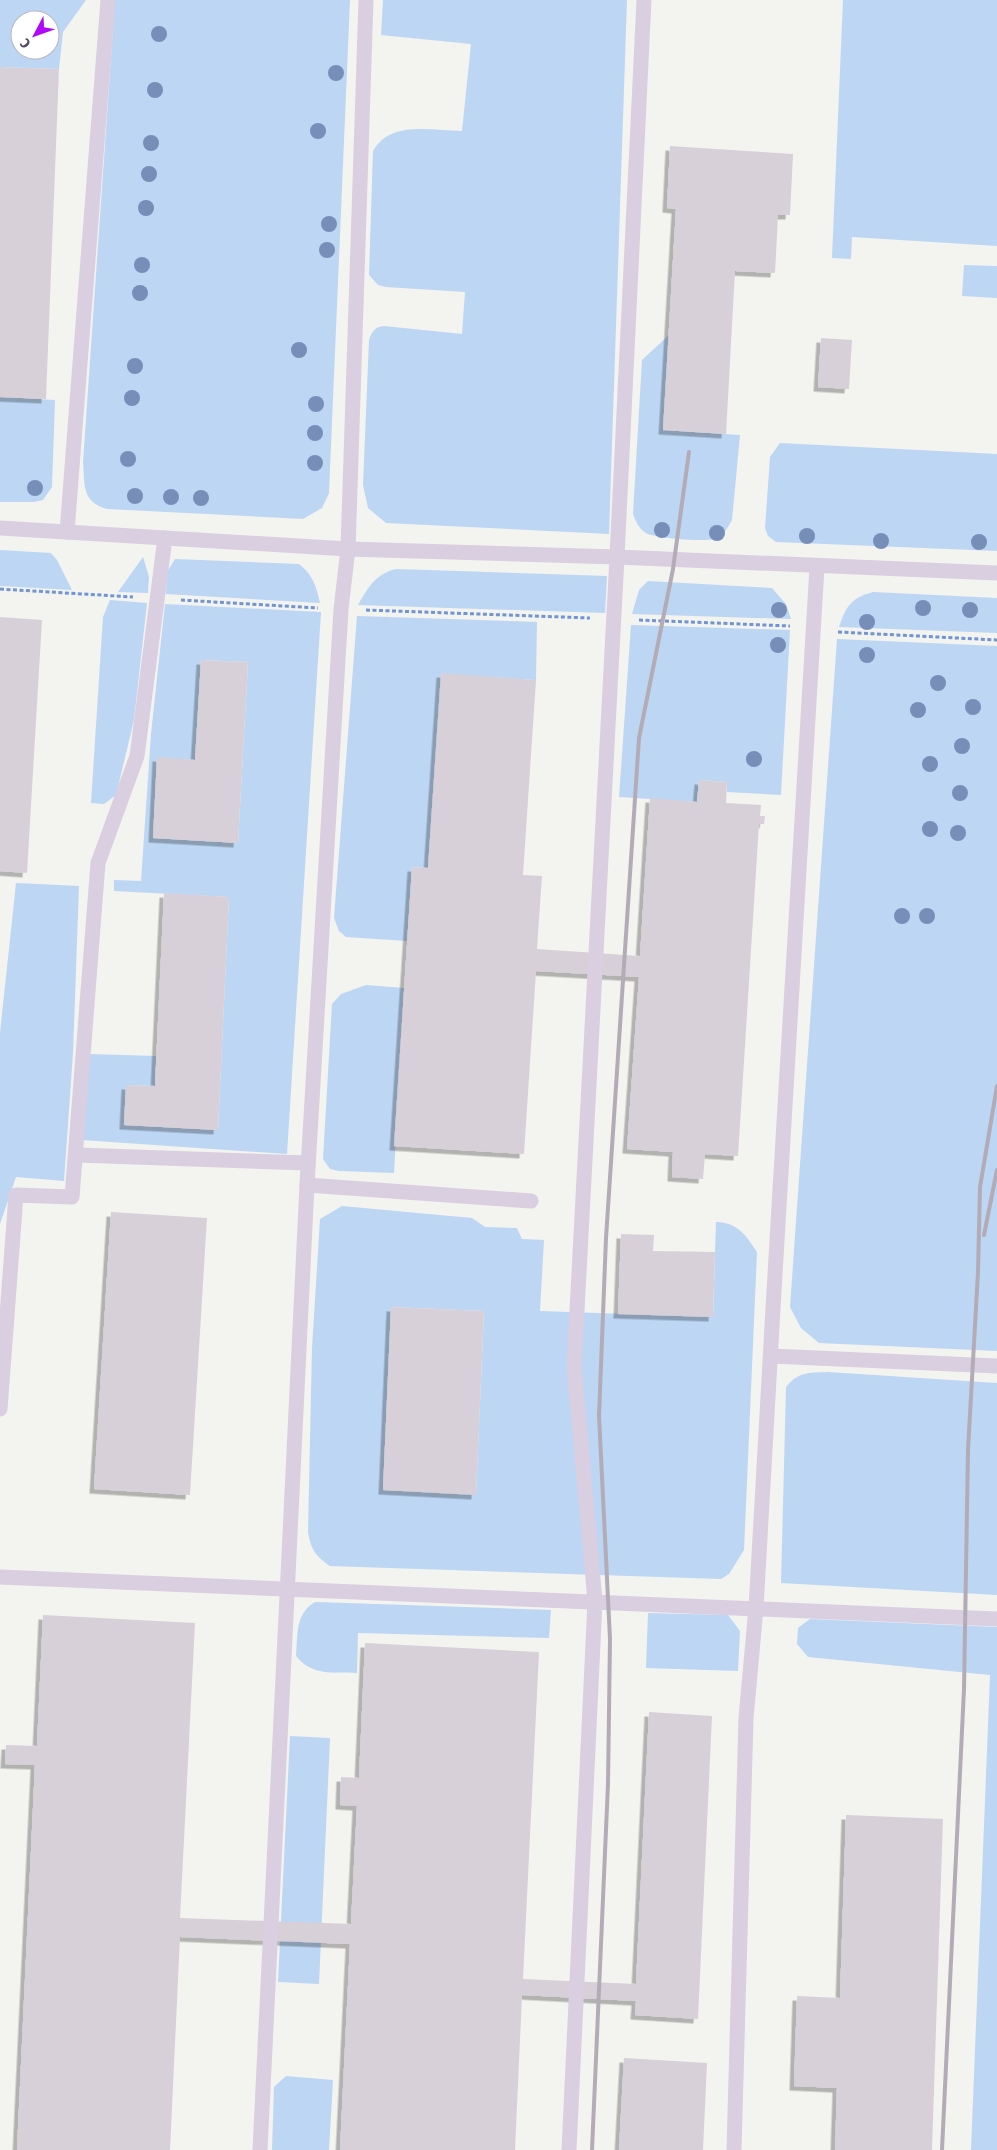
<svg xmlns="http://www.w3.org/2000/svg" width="997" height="2150" font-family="'Fira Sans Condensed',sans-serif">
<defs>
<filter id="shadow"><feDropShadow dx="-4.5" dy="4.5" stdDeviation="0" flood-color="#0004"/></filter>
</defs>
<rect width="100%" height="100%" fill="#f3f3f0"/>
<g fill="#bcd6f4" fill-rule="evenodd">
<path d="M 0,0 L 86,0 L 63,32 L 59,69 L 0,67 ZM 20,20 L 50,20 L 50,50 L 20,50 Z"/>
<path d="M 115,0 L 350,0 L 329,493 L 322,508 L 303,519 L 107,509 C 81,501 85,485 83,462 Z"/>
<path d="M 383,0 L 627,0 L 609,534 L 386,523 L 368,508 L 363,485 L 369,340 C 372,331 375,327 384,326 L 462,334 L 465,292 L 386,287 L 378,285 L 369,275 L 373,151 C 391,120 431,131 462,131 L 471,44 L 381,35 Z"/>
<polygon points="843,0 997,0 997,246 852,237 851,259 832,258"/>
<polygon points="964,265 997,266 997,298 962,296"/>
<path d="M 669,335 L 663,430 L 740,435 L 732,520 C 728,527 723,537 714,539 C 705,542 653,538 646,533 C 639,529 636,522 633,514 L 642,360 Z"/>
<polygon points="0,397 55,400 52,487 43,500 34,502 0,502"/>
<polygon points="780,443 997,454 997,551 776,542 768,536 765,528 770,457"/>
<polygon points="0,550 51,553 57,560 72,590 0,586"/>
<polygon points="143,557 149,577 148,593 118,592"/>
<path d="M 175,559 L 299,564 C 313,575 316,586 320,603 L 166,594 L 167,572 Z"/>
<path d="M 396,569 L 607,576 L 605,613 L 358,605 C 368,588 375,574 396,569 Z"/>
<polygon points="648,581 772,588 786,604 791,619 632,614 639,590"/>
<path d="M 873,592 L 997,598 L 997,633 L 839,627 C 846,606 851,598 873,592 Z"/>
<polygon points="110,600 147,603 134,720 116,795 104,804 91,803 103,617"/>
<path d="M 165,604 L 321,612 L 287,1154 L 82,1140 L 88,1054 L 156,1056 L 155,1086 L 126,1085 L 124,1125 L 218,1130 L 229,897 L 114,891 L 114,880 L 141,881 L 151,734 ZM 201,660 L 248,662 L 238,843 L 153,838 L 157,758 L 195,760 Z"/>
<polygon points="357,616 537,622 536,680 442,674 428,868 412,867 407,941 346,937 339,931 334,918"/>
<polygon points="631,625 790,630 781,795 727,792 727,782 699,780 697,802 619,797"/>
<polygon points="837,639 997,646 997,1351 819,1343 801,1328 790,1307"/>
<polygon points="16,883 79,886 73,1053 64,1181 16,1177 0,1224 0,1033"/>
<polygon points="366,985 404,988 394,1173 339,1171 330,1169 323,1159 332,1004 341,994"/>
<path d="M 342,1206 L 472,1218 L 485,1227 L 517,1228 L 522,1239 L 544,1240 L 540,1311 L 713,1317 L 716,1222 C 738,1223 745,1234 757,1252 L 744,1550 L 729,1574 L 721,1579 L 330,1566 C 315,1556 311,1549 308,1532 L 312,1348 L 320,1219 ZM 391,1307 L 484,1311 L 476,1494 L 383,1490 Z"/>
<path d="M 828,1372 L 997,1383 L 997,1595 L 781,1583 L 786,1387 C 799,1371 809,1373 828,1372 Z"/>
<path d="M 315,1602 L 551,1610 L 549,1638 L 358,1633 L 357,1673 C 333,1672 312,1676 296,1656 C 298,1634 295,1614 315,1602 Z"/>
<polygon points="648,1613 728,1615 740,1631 738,1671 646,1668"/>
<polygon points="810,1619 997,1627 997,2150 971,2150 990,1675 808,1657 797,1644 798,1628"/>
<polygon points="290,1736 330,1738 319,1984 278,1982"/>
<polygon points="286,2076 333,2080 329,2150 272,2150 274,2087"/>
</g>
<g fill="#d7d0d9" filter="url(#shadow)">
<polygon points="0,67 59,69 46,399 0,397"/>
<polygon points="670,146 793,154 790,215 778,215 775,273 735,271 726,434 663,430 676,209 667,208"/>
<polygon points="821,338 852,340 849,389 818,387"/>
<polygon points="0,617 42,620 27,873 0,871"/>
<polygon points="201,660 248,662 238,843 153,838 157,757 195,760"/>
<polygon points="441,673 536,680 523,875 542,876 537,949 640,956 650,798 697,802 699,780 727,782 726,803 761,805 760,816 765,816 764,824 759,824 738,1156 705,1154 703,1179 672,1177 673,1152 627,1149 639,977 536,971 524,1154 394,1146 412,867 428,868"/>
<polygon points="164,893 229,897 218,1130 124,1125 126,1085 155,1086"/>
<polygon points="111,1212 207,1218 190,1495 94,1489"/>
<polygon points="621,1234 654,1235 653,1251 715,1252 713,1317 618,1314"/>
<polygon points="391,1307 484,1311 476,1495 383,1490"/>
<polygon points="43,1615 195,1623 180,1918 351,1924 357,1806 340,1805 341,1777 359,1778 365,1643 539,1652 523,1979 636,1984 649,1712 712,1716 698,2019 635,2015 636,2001 522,1995 515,2150 340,2150 350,1944 180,1937 170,2150 17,2150 35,1765 5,1764 6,1745 37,1746"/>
<polygon points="846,1815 943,1819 932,2150 835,2150 837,2088 794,2086 797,1996 840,1998"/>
<polygon points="624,2058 707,2063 703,2150 619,2150"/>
</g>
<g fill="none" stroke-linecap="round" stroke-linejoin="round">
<g stroke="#7194d5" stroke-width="3" stroke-dasharray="4 2.5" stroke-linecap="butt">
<polyline points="0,589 133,597"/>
<polyline points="181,600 318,608"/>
<polyline points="366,610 590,618"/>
<polyline points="639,620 790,626"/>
<polyline points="838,632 997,640"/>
</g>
<g stroke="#dacee1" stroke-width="15">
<polyline points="366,0 348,549 617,557 574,1367 595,1601 569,2150"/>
<polyline points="644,0 617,557 997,573"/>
<polyline points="0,528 348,549 341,609 307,1185 260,2150"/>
<polyline points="67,532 108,0"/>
<polyline points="77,1155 308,1163"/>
<polyline points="307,1185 531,1201"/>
<polyline points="771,1356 997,1366"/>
<polyline points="0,1409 16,1195 72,1197 98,863 137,756 165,538"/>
<polyline points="0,1577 997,1619"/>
<polyline points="734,2150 746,1718 756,1608 774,1291 817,567"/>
</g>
<g stroke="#b3acb6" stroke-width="4">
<polyline points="984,1235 997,1170"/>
<polyline points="592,2150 608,1784 610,1639 599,1416 606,1238 639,738 673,569 689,452"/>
<polyline points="942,2150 964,1689 968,1450 978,1272 980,1187 997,1086"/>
</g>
</g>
<g fill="#768eb8">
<circle cx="159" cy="34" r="8"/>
<circle cx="336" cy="73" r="8"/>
<circle cx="155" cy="90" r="8"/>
<circle cx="318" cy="131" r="8"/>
<circle cx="151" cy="143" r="8"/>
<circle cx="149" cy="174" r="8"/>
<circle cx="146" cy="208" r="8"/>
<circle cx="329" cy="224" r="8"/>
<circle cx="327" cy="250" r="8"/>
<circle cx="142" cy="265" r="8"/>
<circle cx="140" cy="293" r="8"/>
<circle cx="299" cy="350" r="8"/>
<circle cx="135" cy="366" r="8"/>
<circle cx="132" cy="398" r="8"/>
<circle cx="316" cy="404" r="8"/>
<circle cx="315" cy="433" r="8"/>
<circle cx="128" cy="459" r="8"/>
<circle cx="315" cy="463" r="8"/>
<circle cx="35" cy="488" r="8"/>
<circle cx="135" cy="496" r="8"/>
<circle cx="171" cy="497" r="8"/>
<circle cx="201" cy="498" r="8"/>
<circle cx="662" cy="530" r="8"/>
<circle cx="717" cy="533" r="8"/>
<circle cx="807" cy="536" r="8"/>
<circle cx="881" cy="541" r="8"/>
<circle cx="979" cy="542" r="8"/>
<circle cx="923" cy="608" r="8"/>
<circle cx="779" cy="610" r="8"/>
<circle cx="970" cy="610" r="8"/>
<circle cx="867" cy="622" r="8"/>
<circle cx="778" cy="645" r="8"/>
<circle cx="867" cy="655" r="8"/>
<circle cx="938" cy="683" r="8"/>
<circle cx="973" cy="707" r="8"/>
<circle cx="918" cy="710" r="8"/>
<circle cx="962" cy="746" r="8"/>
<circle cx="754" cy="759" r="8"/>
<circle cx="930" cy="764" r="8"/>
<circle cx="960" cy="793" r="8"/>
<circle cx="930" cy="829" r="8"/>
<circle cx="958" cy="833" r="8"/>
<circle cx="902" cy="916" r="8"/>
<circle cx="927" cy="916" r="8"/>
</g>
<g transform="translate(35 35) rotate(229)"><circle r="24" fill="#ffffff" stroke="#bbb5bf"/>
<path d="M0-4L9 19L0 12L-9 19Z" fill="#af09f5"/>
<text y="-8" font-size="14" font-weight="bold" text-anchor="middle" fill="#564760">С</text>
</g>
</svg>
